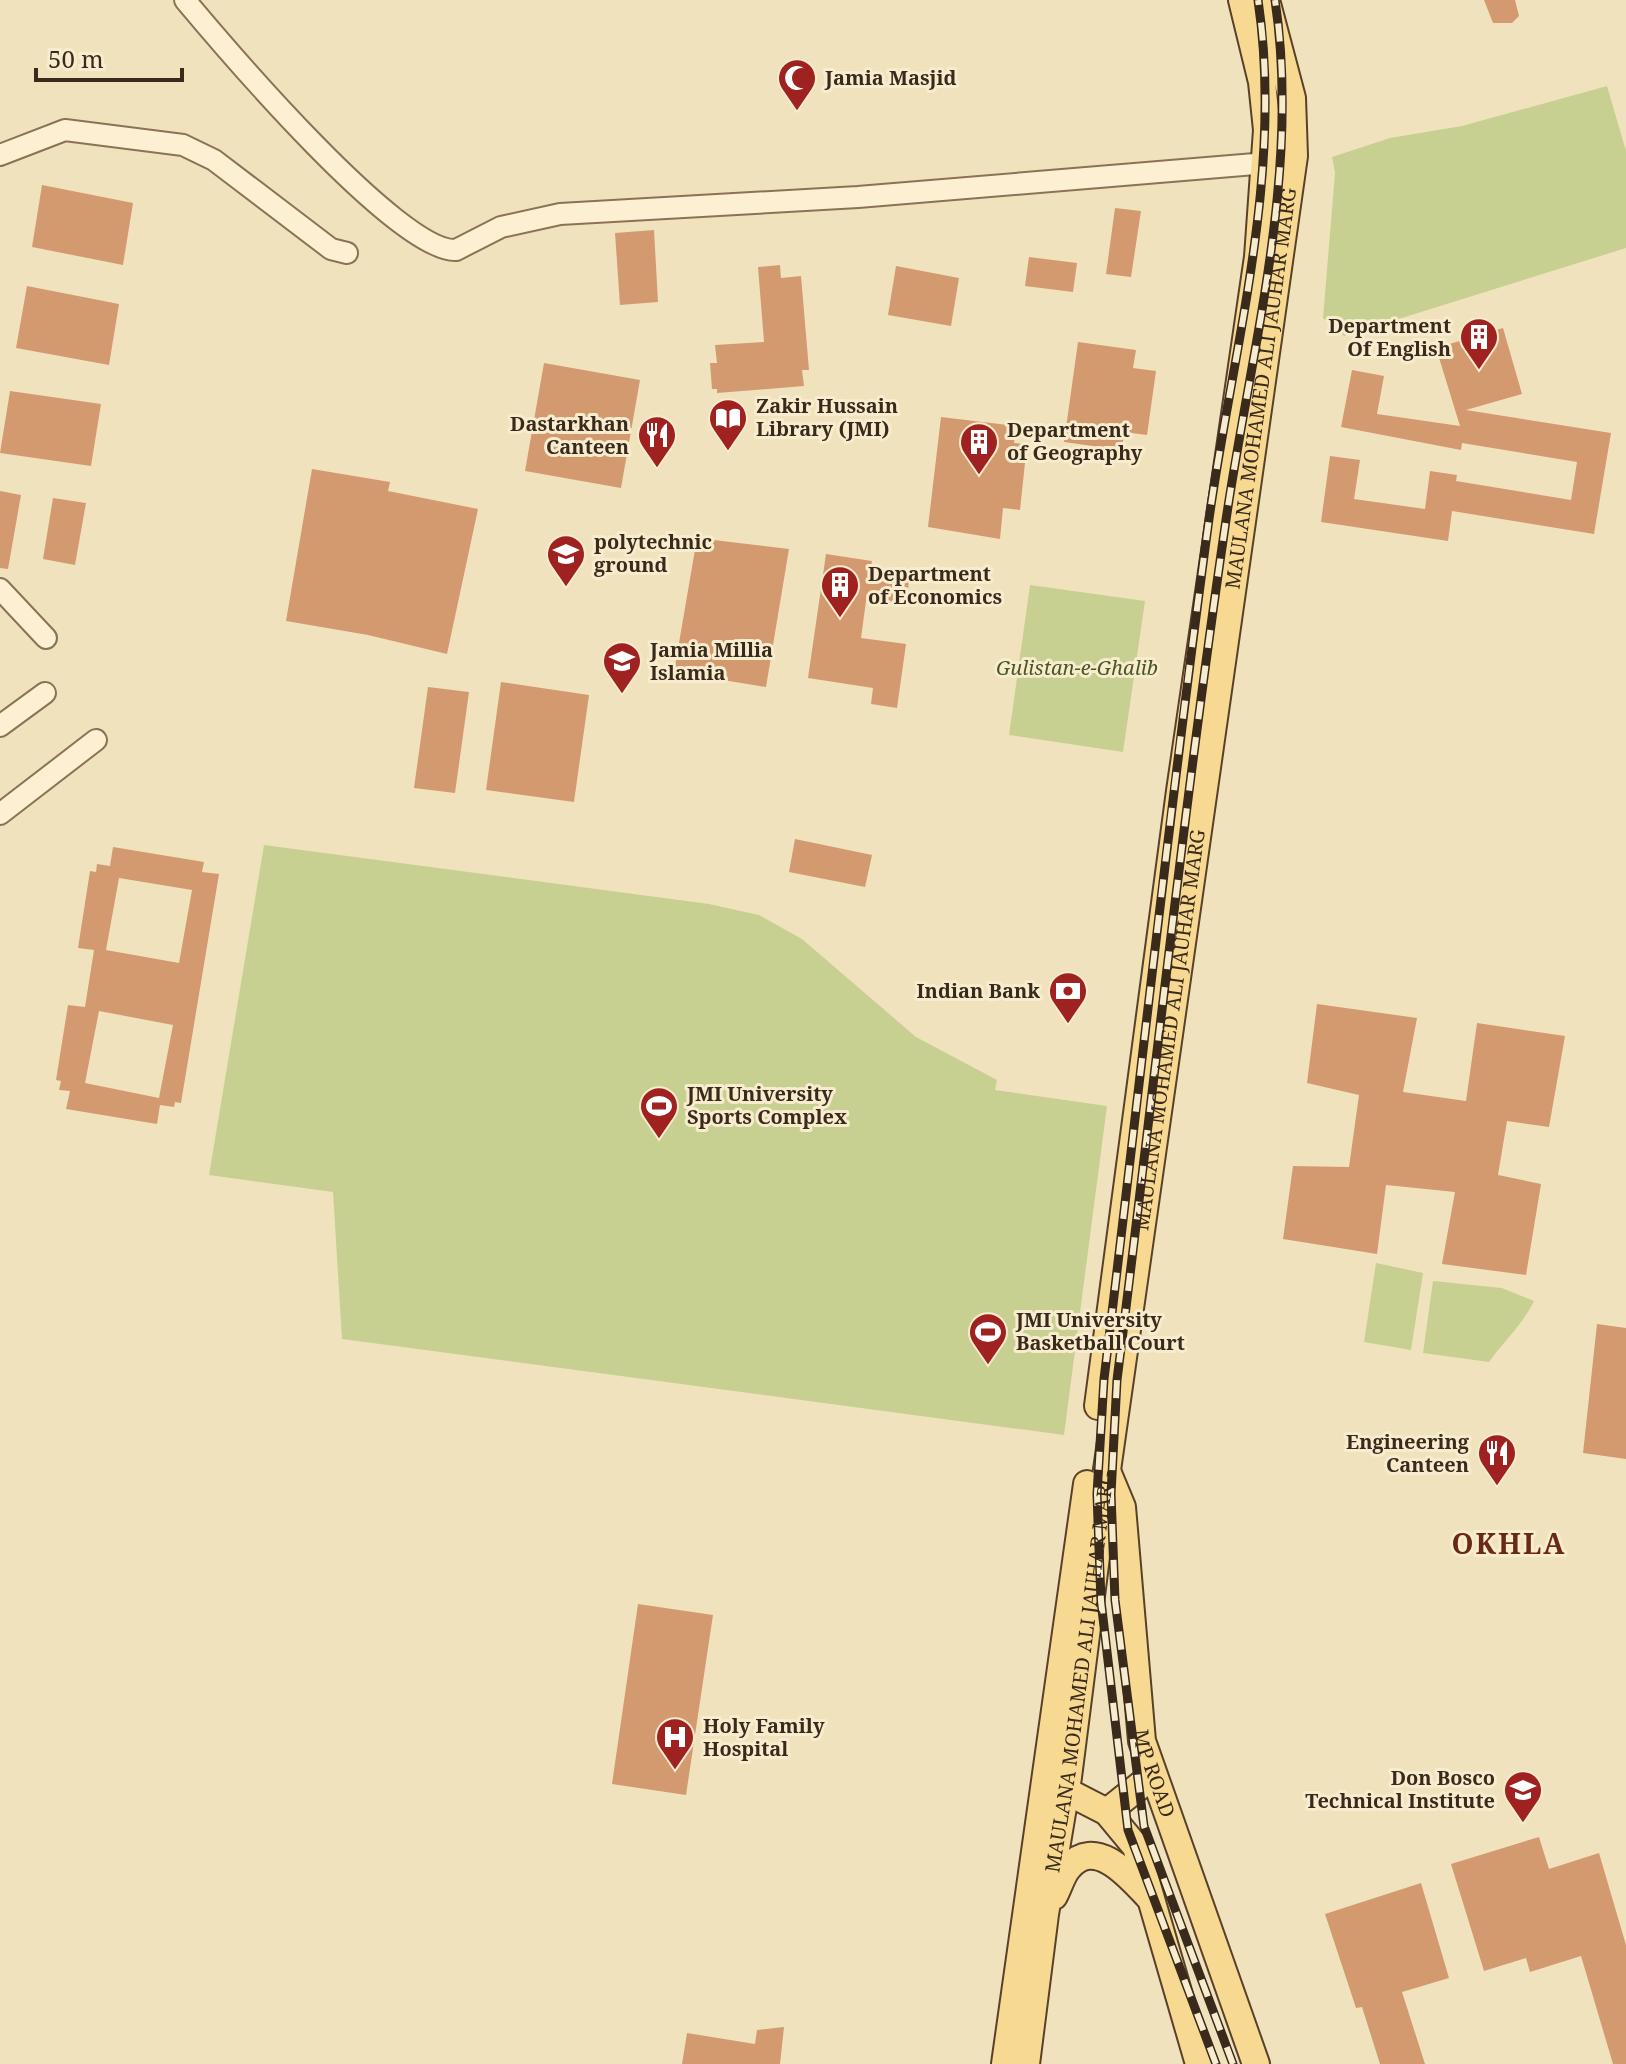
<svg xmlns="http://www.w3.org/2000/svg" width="1626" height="2064" font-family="'Noto Serif',serif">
<rect width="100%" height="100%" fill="#f1e2be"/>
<g fill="#c8d091">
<polygon points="1607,86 1626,151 1626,248 1344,336 1323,318 1335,173 1332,157 1390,138 1462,126"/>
<polygon points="1030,585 1145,601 1123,752 1009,735"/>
<polygon points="264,845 709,904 759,915 802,939 916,1037 997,1080 995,1090 1107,1106 1064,1435 342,1339 333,1192 209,1175"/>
<polygon points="1376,1263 1423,1273 1411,1350 1364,1342"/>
<path d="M 1433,1281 L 1502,1288 L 1534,1301 C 1523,1324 1504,1341 1489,1362 L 1423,1353 Z"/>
</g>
<g fill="#d39a70" fill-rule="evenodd">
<polygon points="1484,0 1515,0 1519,16 1512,23 1493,23"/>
<polygon points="42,185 133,203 123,265 32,247"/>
<polygon points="1115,208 1141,211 1131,277 1106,274"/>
<polygon points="654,230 658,302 620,305 615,233"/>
<polygon points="1029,257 1077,263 1073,292 1025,286"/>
<polygon points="780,265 781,278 801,276 809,370 802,370 804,386 717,393 717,389 712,389 710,363 717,363 715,345 764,342 758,267"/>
<polygon points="896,266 959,278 951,326 888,315"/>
<polygon points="27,286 119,304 109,365 16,348"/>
<polygon points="1503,328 1522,394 1466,410 1611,433 1594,534 1452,511 1448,541 1321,522 1330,456 1360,460 1354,499 1425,509 1430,471 1457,475 1456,481 1571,500 1577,462 1462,443 1461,450 1341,427 1352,370 1384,376 1377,414 1460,426 1436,348"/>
<polygon points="1078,342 1136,350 1133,368 1156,371 1147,435 1124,432 1122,450 1064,442"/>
<polygon points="544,363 640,380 621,488 525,471"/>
<polygon points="10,391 101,404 91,466 0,453"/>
<polygon points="941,417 1016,426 1014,443 1027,444 1020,510 1003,508 1000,539 928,527"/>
<polygon points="312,469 390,482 388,491 478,509 447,654 368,635 286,621"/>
<polygon points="0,491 21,495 8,569 0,568"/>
<polygon points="53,498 86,503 75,565 43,559"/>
<polygon points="697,538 789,549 766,687 674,672"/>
<polygon points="826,554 872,561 871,567 910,572 906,606 866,601 861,638 906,644 897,708 871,704 873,688 808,678"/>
<polygon points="501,682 589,695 574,802 486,790"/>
<polygon points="428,687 469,692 455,793 414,788"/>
<polygon points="795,839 872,855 865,887 789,872"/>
<path d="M 113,847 L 204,862 L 202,872 L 219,874 L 181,1103 L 175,1102 L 174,1107 L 160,1105 L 157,1124 L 66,1109 L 70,1091 L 59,1090 L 61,1081 L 56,1080 L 68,1005 L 85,1007 L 94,950 L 78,948 L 90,871 L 96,872 L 97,864 L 110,866 ZM 119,878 L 192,890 L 179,963 L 106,950 ZM 99,1011 L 173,1025 L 159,1098 L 85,1083 Z"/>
<polygon points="1317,1004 1417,1018 1403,1092 1466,1101 1477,1023 1565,1036 1549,1127 1507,1121 1498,1175 1541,1184 1526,1275 1442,1264 1455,1192 1386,1185 1377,1254 1283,1239 1293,1166 1349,1167 1359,1095 1307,1083"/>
<polygon points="1597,1324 1626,1328 1626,1459 1583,1453"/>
<polygon points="638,1604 713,1615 686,1795 612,1784"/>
<polygon points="1539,1837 1549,1869 1599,1853 1626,1945 1626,2064 1613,2064 1581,1956 1530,1972 1526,1958 1484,1971 1451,1864"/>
<polygon points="1421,1883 1449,1978 1402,1992 1425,2064 1380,2064 1362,2007 1356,2008 1325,1914"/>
<polygon points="784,2027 780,2064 682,2064 687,2033 755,2044 757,2030"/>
</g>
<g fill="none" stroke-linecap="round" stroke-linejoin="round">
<g stroke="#8b7255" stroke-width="24">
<g id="minor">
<path d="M 185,0 C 226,49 399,253 456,250 L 501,227 L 560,214 L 858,197 L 1267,163"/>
<polyline points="0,155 65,130 183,145 214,160 331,249 347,253"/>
<polyline points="0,589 46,638"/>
<polyline points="0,726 45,693"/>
<polyline points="0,814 96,740"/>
</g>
</g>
<g stroke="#58402a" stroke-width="30">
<g id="major">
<polyline points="1098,1406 1180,791 1258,257 1267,130 1262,82 1242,0"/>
<path id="s1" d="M 1107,1471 L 1122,1507 L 1142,1741 L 1256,2064"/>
<polyline points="1052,1789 1066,1791 1107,1812 1136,1847 1199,2064"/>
<polyline points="1107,1812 1152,1776"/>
<path d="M 1054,1896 C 1059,1887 1062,1874 1069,1867 C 1096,1836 1130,1877 1148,1896"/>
<polyline points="1005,2064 1087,1484"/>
<path id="s2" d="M 1026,2064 L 1045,1914 L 1068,1777 L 1107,1470 L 1294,156 L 1292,98 L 1266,0"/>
</g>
</g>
<use href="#minor" stroke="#fcefd2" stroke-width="20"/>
<use href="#major" stroke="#f8d992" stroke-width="26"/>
<g stroke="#392a1b" stroke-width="9">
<g id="rail">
<path d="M 1216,2064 L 1128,1830 L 1101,1601 L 1097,1494 L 1104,1379 C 1139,1092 1170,805 1209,519 C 1233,348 1284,174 1258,0"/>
<path d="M 1233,2064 L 1144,1826 L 1115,1600 L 1111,1494 L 1117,1380 C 1153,1094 1184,806 1226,520 C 1251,349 1301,173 1275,0"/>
</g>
</g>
<use href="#rail" stroke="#f8ecce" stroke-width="6" stroke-dasharray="18" stroke-linecap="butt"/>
</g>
<defs>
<g id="mosque-pin" transform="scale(2)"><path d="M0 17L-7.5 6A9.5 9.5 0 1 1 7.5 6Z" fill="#9f2120" stroke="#f8ecce"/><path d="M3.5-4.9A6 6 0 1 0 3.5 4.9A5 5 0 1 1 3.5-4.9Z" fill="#fff"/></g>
<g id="building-pin" transform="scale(2)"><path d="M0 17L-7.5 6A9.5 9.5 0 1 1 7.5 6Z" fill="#9f2120" stroke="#f8ecce"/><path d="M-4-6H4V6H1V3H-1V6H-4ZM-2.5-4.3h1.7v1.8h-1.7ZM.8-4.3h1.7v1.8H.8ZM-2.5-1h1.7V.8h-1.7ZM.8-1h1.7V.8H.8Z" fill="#fff"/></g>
<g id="library-pin" transform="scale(2)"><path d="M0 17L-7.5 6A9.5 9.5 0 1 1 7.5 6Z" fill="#9f2120" stroke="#f8ecce"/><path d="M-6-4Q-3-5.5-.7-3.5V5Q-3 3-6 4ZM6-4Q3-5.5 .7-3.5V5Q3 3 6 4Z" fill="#fff"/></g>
<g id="restaurant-pin" transform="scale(2)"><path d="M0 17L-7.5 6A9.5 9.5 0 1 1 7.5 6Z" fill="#9f2120" stroke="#f8ecce"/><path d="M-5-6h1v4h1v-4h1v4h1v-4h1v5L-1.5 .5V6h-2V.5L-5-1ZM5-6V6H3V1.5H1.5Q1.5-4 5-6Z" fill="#fff"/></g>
<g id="university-pin" transform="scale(2)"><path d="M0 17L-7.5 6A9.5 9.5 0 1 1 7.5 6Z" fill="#9f2120" stroke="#f8ecce"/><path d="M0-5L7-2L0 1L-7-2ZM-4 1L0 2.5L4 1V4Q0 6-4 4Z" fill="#fff"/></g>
<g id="bank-pin" transform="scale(2)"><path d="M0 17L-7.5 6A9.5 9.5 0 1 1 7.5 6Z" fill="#9f2120" stroke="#f8ecce"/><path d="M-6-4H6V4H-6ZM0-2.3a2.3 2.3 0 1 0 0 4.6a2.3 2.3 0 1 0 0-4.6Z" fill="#fff"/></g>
<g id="stadium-pin" transform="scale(2)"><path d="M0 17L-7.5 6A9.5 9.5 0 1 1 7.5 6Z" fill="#9f2120" stroke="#f8ecce"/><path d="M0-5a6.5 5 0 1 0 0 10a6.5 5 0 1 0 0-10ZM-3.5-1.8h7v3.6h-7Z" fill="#fff"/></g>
<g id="hospital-pin" transform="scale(2)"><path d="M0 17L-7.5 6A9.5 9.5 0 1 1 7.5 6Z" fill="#9f2120" stroke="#f8ecce"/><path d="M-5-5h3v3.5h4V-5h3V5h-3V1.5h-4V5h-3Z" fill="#fff"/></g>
</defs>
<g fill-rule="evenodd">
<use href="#mosque-pin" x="797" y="78"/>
<use href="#building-pin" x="1479" y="337"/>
<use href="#library-pin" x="728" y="418"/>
<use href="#restaurant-pin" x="657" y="435"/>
<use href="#building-pin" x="979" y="442"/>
<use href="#university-pin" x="566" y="554"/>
<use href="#building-pin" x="840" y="585"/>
<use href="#university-pin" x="622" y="661"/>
<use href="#bank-pin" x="1068" y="991"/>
<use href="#stadium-pin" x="659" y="1106"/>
<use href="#stadium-pin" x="988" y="1332"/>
<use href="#restaurant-pin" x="1497" y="1453"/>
<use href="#hospital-pin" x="675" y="1737"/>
<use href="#university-pin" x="1523" y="1790"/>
</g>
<g text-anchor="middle" stroke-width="6" stroke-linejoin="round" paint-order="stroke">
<g font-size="20" font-weight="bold" fill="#392a1b" stroke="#f8ecce" text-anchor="start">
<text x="825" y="85">Jamia Masjid</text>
<text x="1451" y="333" text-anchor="end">Department<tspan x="1451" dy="23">Of English</tspan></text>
<text x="756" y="413">Zakir Hussain<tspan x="756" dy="23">Library (JMI)</tspan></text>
<text x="629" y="431" text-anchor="end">Dastarkhan<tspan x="629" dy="23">Canteen</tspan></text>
<text x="1007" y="437">Department<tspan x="1007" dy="23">of Geography</tspan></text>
<text x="594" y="549">polytechnic<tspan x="594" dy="23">ground</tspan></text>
<text x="868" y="581">Department<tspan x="868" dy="23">of Economics</tspan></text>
<text x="650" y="657">Jamia Millia<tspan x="650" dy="23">Islamia</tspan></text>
<text x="1040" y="998" text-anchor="end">Indian Bank</text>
<text x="687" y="1101">JMI University<tspan x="687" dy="23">Sports Complex</tspan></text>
<text x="1016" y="1327">JMI University<tspan x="1016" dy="23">Basketball Court</tspan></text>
<text x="1469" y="1449" text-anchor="end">Engineering<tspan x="1469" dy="23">Canteen</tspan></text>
<text x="703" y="1733">Holy Family<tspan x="703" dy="23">Hospital</tspan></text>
<text x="1495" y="1785" text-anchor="end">Don Bosco<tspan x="1495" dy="23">Technical Institute</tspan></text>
</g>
<g font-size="20" fill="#392a1b" stroke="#f8ecce">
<text dy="7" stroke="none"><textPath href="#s2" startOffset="1692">MAULANA MOHAMED ALI JAUHAR MARG</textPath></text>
<text dy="7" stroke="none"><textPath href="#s2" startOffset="1044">MAULANA MOHAMED ALI JAUHAR MARG</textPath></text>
<text dy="7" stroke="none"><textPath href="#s2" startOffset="396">MAULANA MOHAMED ALI JAUHAR MARG</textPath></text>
<text dy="7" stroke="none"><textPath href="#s1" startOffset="308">MP ROAD</textPath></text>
</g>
<g font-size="20" font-style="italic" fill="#495720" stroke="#f8ecce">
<text x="1077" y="675">Gulistan-e-Ghalib</text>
</g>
<g font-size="28" font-weight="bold" letter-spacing="2" fill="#692917" stroke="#f8ecce">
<text x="1509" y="1554">OKHLA</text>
</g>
</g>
<path d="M36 68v12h146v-12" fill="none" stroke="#392a1b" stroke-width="4"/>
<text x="48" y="68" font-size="24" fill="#392a1b" stroke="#f8ecce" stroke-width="6" paint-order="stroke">50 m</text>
</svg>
